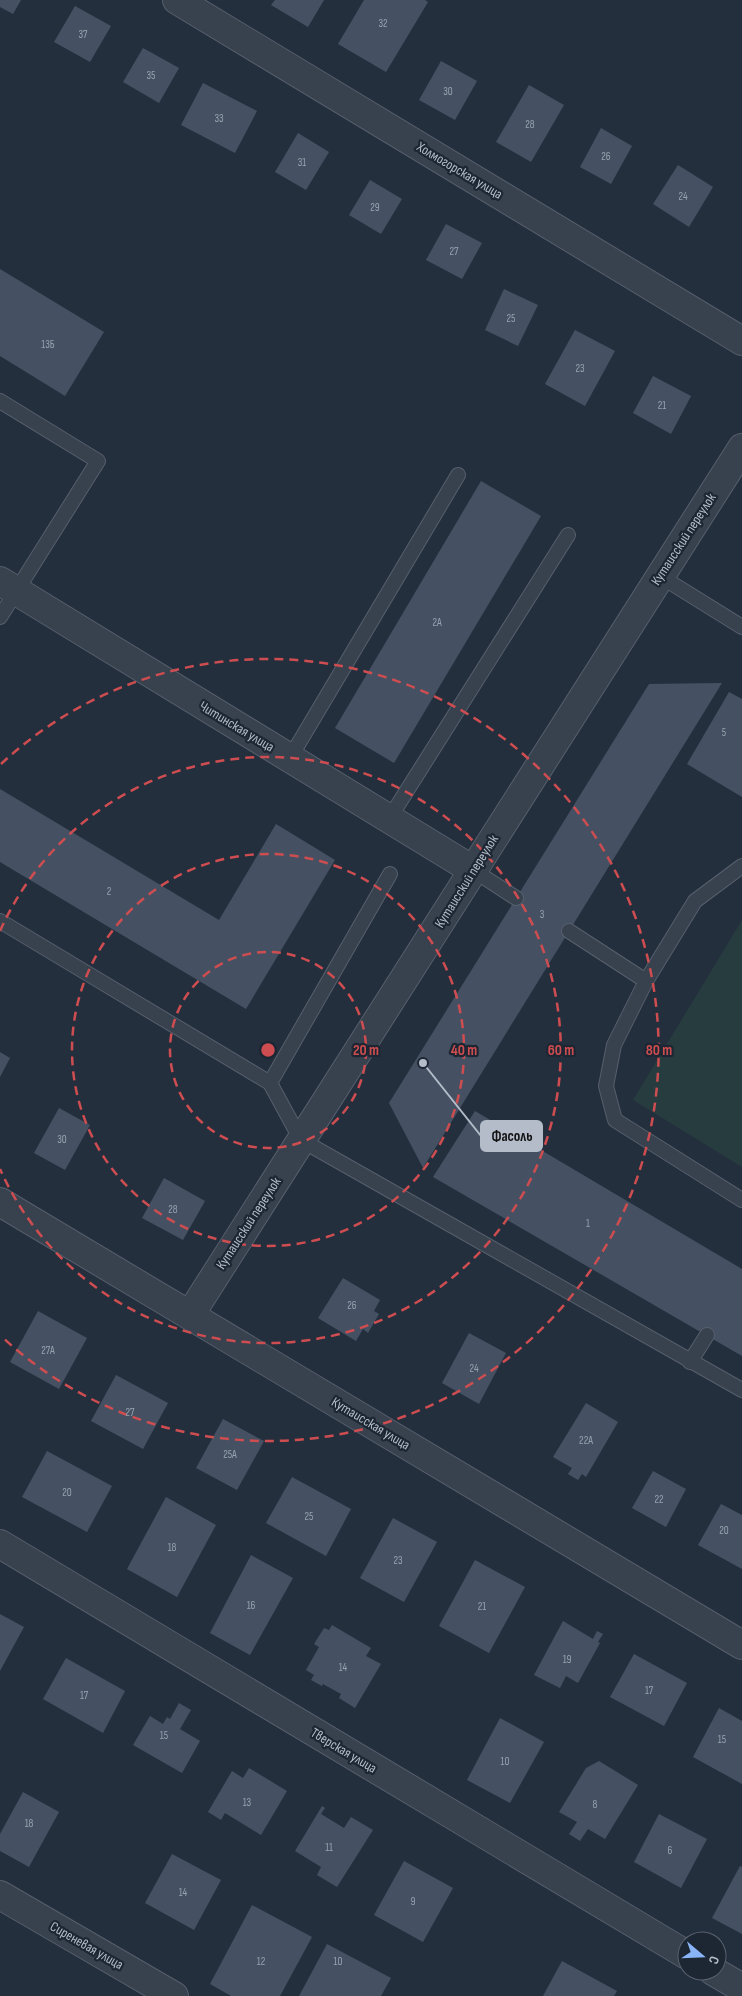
<svg xmlns="http://www.w3.org/2000/svg" width="742" height="1996" font-family="'Sofia Sans Condensed',sans-serif">
<rect width="100%" height="100%" fill="#242f3e"/>
<polygon fill="#263c3f" points="742,920 742,1167 633,1100"/>
<g fill="#455162">
<polygon points="0,0 21,0 13,14 0,7"/>
<polygon points="275,0 324,0 308,27 271,5"/>
<polygon points="364,0 425,0 428,2 386,72 338,44"/>
<polygon points="75,6 111,26 90,62 54,42"/>
<polygon points="143,48 179,68 159,103 123,82"/>
<polygon points="441,61 477,81 455,120 419,100"/>
<polygon points="203,83 257,111 235,153 181,125"/>
<polygon points="529,85 564,105 531,162 496,142"/>
<polygon points="601,128 632,146 611,184 580,167"/>
<polygon points="298,133 329,152 306,190 275,172"/>
<polygon points="678,165 713,187 689,227 653,204"/>
<polygon points="370,180 402,199 381,234 349,215"/>
<polygon points="446,224 482,243 462,279 426,260"/>
<polygon points="0,269 104,332 65,396 0,356"/>
<polygon points="504,289 538,305 518,346 485,330"/>
<polygon points="575,330 615,351 585,406 545,384"/>
<polygon points="653,376 691,396 671,434 633,413"/>
<polygon points="481,481 541,516 394,763 335,728"/>
<polygon points="722,683 423,1168 389,1103 649,684"/>
<polygon points="729,692 742,699 742,797 687,764"/>
<polygon points="0,789 219,920 276,824 335,860 246,1009 0,862"/>
<polygon points="0,1052 10,1058 0,1077"/>
<polygon points="59,1108 90,1125 65,1170 34,1153"/>
<polygon points="475,1111 742,1269 742,1356 433,1177"/>
<polygon points="164,1178 205,1201 183,1240 142,1218"/>
<polygon points="343,1278 380,1300 374,1311 379,1314 368,1333 363,1329 356,1341 318,1318"/>
<polygon points="38,1311 87,1338 59,1389 10,1362"/>
<polygon points="469,1333 506,1353 479,1404 442,1383"/>
<polygon points="116,1375 168,1403 143,1449 91,1421"/>
<polygon points="586,1403 618,1422 586,1477 582,1474 578,1480 568,1474 572,1468 553,1457"/>
<polygon points="223,1419 264,1441 237,1490 196,1468"/>
<polygon points="47,1451 112,1486 87,1532 22,1497"/>
<polygon points="653,1471 686,1489 666,1527 632,1508"/>
<polygon points="292,1477 351,1509 326,1556 266,1523"/>
<polygon points="166,1497 216,1525 177,1597 127,1569"/>
<polygon points="721,1504 742,1515 742,1569 698,1545"/>
<polygon points="393,1518 437,1542 404,1602 360,1578"/>
<polygon points="251,1555 293,1578 250,1655 210,1633"/>
<polygon points="475,1560 525,1587 489,1653 439,1626"/>
<polygon points="0,1614 24,1627 0,1671"/>
<polygon points="563,1621 593,1639 597,1631 603,1634 598,1642 600,1643 578,1683 566,1676 560,1688 534,1675"/>
<polygon points="332,1625 371,1648 366,1656 381,1664 355,1708 339,1698 341,1694 323,1684 322,1686 311,1680 314,1675 306,1670 319,1647 314,1644 324,1628 329,1630"/>
<polygon points="634,1654 687,1683 664,1726 610,1697"/>
<polygon points="66,1658 125,1691 103,1733 43,1699"/>
<polygon points="179,1703 191,1710 180,1729 200,1741 182,1773 133,1745 150,1716 163,1724 167,1717 170,1719"/>
<polygon points="719,1708 742,1721 742,1784 693,1757"/>
<polygon points="500,1718 544,1742 510,1803 467,1780"/>
<polygon points="599,1761 638,1785 605,1839 588,1829 580,1841 569,1834 577,1822 559,1812 586,1768"/>
<polygon points="249,1768 287,1791 261,1835 225,1813 221,1820 208,1812 232,1771 243,1778"/>
<polygon points="23,1792 59,1812 29,1867 0,1851 0,1834"/>
<polygon points="322,1806 325,1808 321,1814 344,1828 351,1817 373,1830 337,1887 317,1875 321,1867 295,1851"/>
<polygon points="659,1814 707,1839 681,1888 634,1862"/>
<polygon points="172,1854 221,1880 194,1930 145,1903"/>
<polygon points="404,1861 453,1888 423,1942 374,1915"/>
<polygon points="740,1866 742,1867 742,1934 712,1918"/>
<polygon points="252,1905 312,1937 280,1996 231,1996 210,1984"/>
<polygon points="327,1944 391,1978 381,1996 299,1996"/>
<polygon points="562,1961 617,1991 614,1996 543,1996"/>
</g>
<g fill="none" stroke-linecap="round" stroke-linejoin="round">
<g stroke="#565f6c" stroke-width="16">
<g id="lane">
<polyline points="0,401 98,461 0,617"/>
<polyline points="660,576 742,627"/>
<polyline points="290,758 458,475"/>
<polyline points="389,819 568,535"/>
<polyline points="742,866 695,901 646,981 614,1045 606,1086 615,1120 742,1200"/>
<polyline points="473,870 516,898"/>
<polyline points="0,921 270,1083 301,1140 742,1390"/>
<polyline points="569,931 646,981"/>
<polyline points="270,1083 390,874"/>
<polyline points="690,1362 707,1335"/>
</g>
</g>
<g stroke="#565f6c" stroke-width="30">
<g id="street">
<polyline points="177,0 742,341"/>
<polyline points="0,581 473,870"/>
<polyline points="0,1202 742,1645"/>
<polyline points="190,1315 742,448"/>
<polyline points="0,1544 687,1955"/>
<polyline points="0,1895 174,1996"/>
<polyline points="713,1971 742,1988"/>
</g>
</g>
<use href="#lane" stroke="#38414e" stroke-width="14"/>
<use href="#street" stroke="#38414e" stroke-width="28"/>
</g>
<g fill="none" stroke="#ce4d50" stroke-width="2.5" stroke-dasharray="9 6">
<circle cx="268" cy="1050" r="98"/>
<circle cx="268" cy="1050" r="196"/>
<path d="M0 931A293 293 0 1 1 0 1169"/>
<path d="M1 764A391 391 0 1 1 1 1336"/>
</g>
<g text-anchor="middle" stroke-width="4.5" stroke-linejoin="round" paint-order="stroke">
<g font-size="11" fill="#98a1af">
<text x="383" y="27">32</text>
<text x="83" y="38">37</text>
<text x="151" y="79">35</text>
<text x="448" y="95">30</text>
<text x="219" y="122">33</text>
<text x="530" y="128">28</text>
<text x="606" y="160">26</text>
<text x="302" y="166">31</text>
<text x="683" y="200">24</text>
<text x="375" y="211">29</text>
<text x="454" y="255">27</text>
<text x="511" y="322">25</text>
<text x="48" y="348">13Б</text>
<text x="580" y="372">23</text>
<text x="662" y="409">21</text>
<text x="437" y="626">2А</text>
<text x="724" y="736">5</text>
<text x="109" y="895">2</text>
<text x="542" y="918">3</text>
<text x="62" y="1143">30</text>
<text x="173" y="1213">28</text>
<text x="588" y="1227">1</text>
<text x="352" y="1309">26</text>
<text x="48" y="1354">27А</text>
<text x="474" y="1372">24</text>
<text x="130" y="1416">27</text>
<text x="586" y="1444">22А</text>
<text x="230" y="1458">25А</text>
<text x="67" y="1496">20</text>
<text x="659" y="1503">22</text>
<text x="309" y="1520">25</text>
<text x="724" y="1534">20</text>
<text x="172" y="1551">18</text>
<text x="398" y="1564">23</text>
<text x="251" y="1609">16</text>
<text x="482" y="1610">21</text>
<text x="567" y="1663">19</text>
<text x="343" y="1671">14</text>
<text x="649" y="1694">17</text>
<text x="84" y="1699">17</text>
<text x="164" y="1739">15</text>
<text x="722" y="1743">15</text>
<text x="505" y="1765">10</text>
<text x="247" y="1806">13</text>
<text x="595" y="1808">8</text>
<text x="29" y="1827">18</text>
<text x="329" y="1851">11</text>
<text x="670" y="1854">6</text>
<text x="183" y="1896">14</text>
<text x="413" y="1905">9</text>
<text x="261" y="1965">12</text>
<text x="338" y="1965">10</text>
</g>
<g font-size="14" fill="#b4bcc9" stroke="#1d2633">
<text transform="translate(460 170) rotate(31)" y="5">Холмогорская улица</text>
<text transform="translate(683 539) rotate(-57)" y="5">Кутаисский переулок</text>
<text transform="translate(237 726) rotate(31)" y="5">Читинская улица</text>
<text transform="translate(466 881) rotate(-58)" y="5">Кутаисский переулок</text>
<text transform="translate(248 1223) rotate(-57)" y="5">Кутаисский переулок</text>
<text transform="translate(371 1423) rotate(31)" y="5">Кутаисская улица</text>
<text transform="translate(344 1750) rotate(31)" y="5">Тверская улица</text>
<text transform="translate(87 1945) rotate(30)" y="5">Сиреневая улица</text>
</g>
</g>
<circle cx="268" cy="1050" r="8" fill="#ce4d50" stroke="#1d2633" stroke-width="2.5"/>
<g font-size="15" text-anchor="middle" font-weight="bold" fill="#ce4d50" stroke="#1d2633" stroke-width="4.5" stroke-linejoin="round" paint-order="stroke">
<text x="366" y="1055">20 m</text>
<text x="464" y="1055">40 m</text>
<text x="561" y="1055">60 m</text>
<text x="659" y="1055">80 m</text>
</g>
<path fill="none" stroke="#b4bcc9" stroke-width="2" d="M423 1063L481 1136"/>
<circle fill="#b4bcc9" stroke="#1d2633" stroke-width="2" cx="423" cy="1063" r="5"/>
<rect fill="#b4bcc9" stroke="#b4bcc9" stroke-width="2" x="481" y="1121" width="61" height="30" rx="5"/>
<g font-size="15" text-anchor="middle" font-weight="bold" fill="#111">
<text x="512" y="1141">Фасоль</text>
</g>
<g transform="translate(702 1956) rotate(109)"><circle r="24" fill="#1d2633" stroke="#59626f"/>
<path d="M0-4L9 19L0 12L-9 19Z" fill="#8ab4f8"/>
<text y="-8" font-size="14" font-weight="bold" text-anchor="middle" fill="#b4bcc9">С</text>
</g>
</svg>
